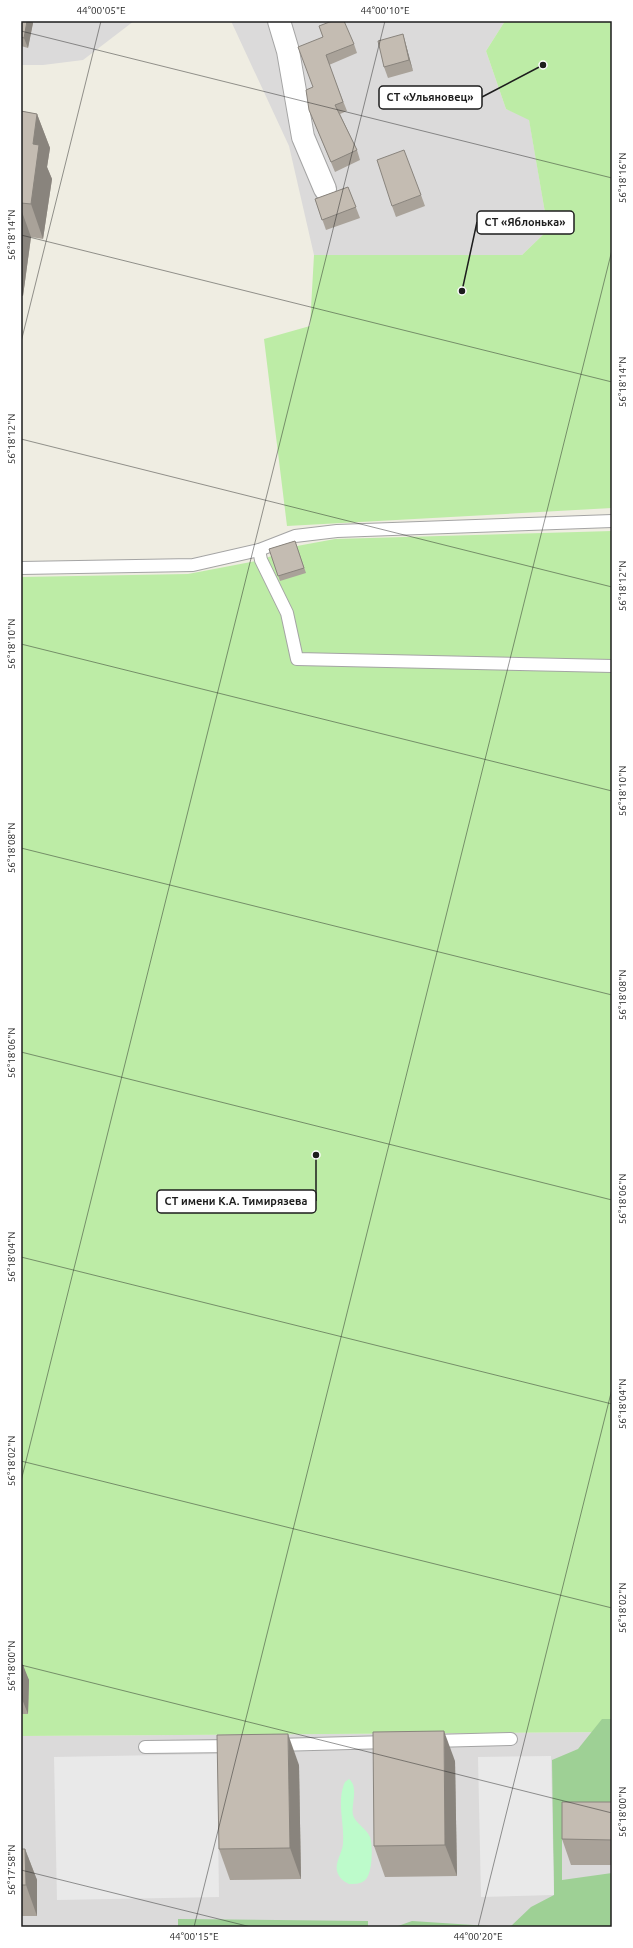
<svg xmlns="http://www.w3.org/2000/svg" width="633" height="1948" font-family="Ubuntu,sans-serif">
<rect width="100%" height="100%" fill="#efede2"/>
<g fill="#dbdada">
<polygon points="21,21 134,21 83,60 43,65 21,65"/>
<polygon points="231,21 505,21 486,51 506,109 529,119 548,230 522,255 314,255 289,146"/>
<polygon points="612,1732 612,1927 21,1927 21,1736"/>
</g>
<g fill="#bdeca6">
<polygon points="505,21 612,21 612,508 287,526 264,339 310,326 314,255 522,255 548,230 529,120 506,109 486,51"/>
<polygon points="612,531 612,1732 21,1736 21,577 188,574 261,560 297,546 335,539"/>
</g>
<g fill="#9ed095">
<polygon points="602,1719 612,1719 612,1804 562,1805 562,1880 612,1873 612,1927 510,1927 531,1907 554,1895 552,1760 578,1749"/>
<polygon points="178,1919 368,1921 368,1927 178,1927"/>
<polygon points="412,1921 504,1927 398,1926"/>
</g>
<path fill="#bdfbcb" d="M 349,1779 C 359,1787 351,1804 353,1815 C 356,1824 366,1828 370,1837 C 373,1845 373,1876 364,1881 C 360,1884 354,1884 349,1884 C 343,1881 339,1878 337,1871 C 335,1862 342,1853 343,1844 C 345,1824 336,1801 345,1782 Z"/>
<g fill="#e9e9e9">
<polygon points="217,1754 219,1897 57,1900 54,1757"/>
<polygon points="551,1756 554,1895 481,1897 478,1757"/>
</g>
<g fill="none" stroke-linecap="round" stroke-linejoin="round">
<g stroke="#a4a4a4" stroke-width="14">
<g id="lane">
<polyline points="259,550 261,560 287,613 297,659 612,666"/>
<polyline points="21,568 193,565 259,550 295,536 337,531 612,521"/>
<polyline points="432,1741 511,1739"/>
<polyline points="276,1745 388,1742"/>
<polyline points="145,1747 234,1746"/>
</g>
</g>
<g stroke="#a4a4a4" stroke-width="24">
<polyline id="street" points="279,21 288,51 303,137 325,189"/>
</g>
<use href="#lane" stroke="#fff" stroke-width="12"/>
<use href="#street" stroke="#fff" stroke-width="22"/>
</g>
<g fill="#a9a299">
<polygon points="21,21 32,21 33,23 28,48 21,46"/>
<polygon points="319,26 354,44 357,53 329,65 347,111 340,114 357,150 360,160 335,172 309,110 313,87 323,37"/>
<polygon points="403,34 406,45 413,71 388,78 384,67"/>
<polygon points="21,111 37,114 50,148 47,167 52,179 43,239 31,237 23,296 21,296"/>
<polygon points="348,187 360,218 326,230 315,199"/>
<polygon points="421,195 425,206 396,217 392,206"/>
<polygon points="295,541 306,573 280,581 269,549"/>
<polygon points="21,1665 29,1680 28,1714 21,1714"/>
<polygon points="455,1761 457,1876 385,1877 374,1846"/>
<polygon points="299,1765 301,1879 230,1880 219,1849"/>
<polygon points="612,1802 612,1865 571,1865 562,1839"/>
<polygon points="21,1849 25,1849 37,1880 37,1916 21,1916"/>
</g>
<g fill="#89847d">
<polygon points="27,21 32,21 33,23 28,48 24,38"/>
<polygon points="403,34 406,45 413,71 409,60"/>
<polygon points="37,114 50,148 47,167 52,179 43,239 31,204 33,144"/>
<polygon points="21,209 31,237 23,296 21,292"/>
<polygon points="23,1665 29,1680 28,1714 22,1699"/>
<polygon points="444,1731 455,1761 457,1876 445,1845"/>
<polygon points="288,1734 299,1765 301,1879 290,1848"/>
<polygon points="25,1849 37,1880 37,1916 26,1885"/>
</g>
<g fill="#c4bcb2" stroke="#89847d">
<polygon points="21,21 27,21 24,38 21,37"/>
<polygon points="332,21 344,21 354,44 326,55 343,102 335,105 357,150 331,162 309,110 306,90 313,87 298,47 323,37 319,26"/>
<polygon points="403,34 409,60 384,67 378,41"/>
<polygon points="21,111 37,114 33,144 39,145 31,204 21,203"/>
<polygon points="404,150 421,195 392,206 377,160"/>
<polygon points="348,187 356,207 322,220 315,199"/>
<polygon points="295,541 304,568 278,576 269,549"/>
<polygon points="21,1665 23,1665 22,1699 21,1699"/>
<polygon points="444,1731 445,1845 374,1846 373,1732"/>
<polygon points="288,1734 290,1848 219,1849 217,1735"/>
<polygon points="562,1802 612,1802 612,1840 562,1839"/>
<polygon points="21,1849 25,1849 26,1885 21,1885"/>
</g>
<path fill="none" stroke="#1d1d1d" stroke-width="1" stroke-opacity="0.45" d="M 21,31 L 612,178M 21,235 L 612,382M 21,342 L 101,21M 21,439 L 612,587M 21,644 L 612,791M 21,848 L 612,995M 21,1052 L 612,1200M 21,1257 L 612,1404M 21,1461 L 612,1608M 21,1481 L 385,21M 21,1665 L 612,1813M 21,1870 L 251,1927M 194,1927 L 612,250M 478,1927 L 612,1389"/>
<path fill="none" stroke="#1d1d1d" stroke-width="1.5" d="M543 65L482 97M462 291L477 222M316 1155L316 1201"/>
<g fill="#1d1d1d" stroke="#fff" stroke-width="1.5">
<circle cx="543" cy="65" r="4"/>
<circle cx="462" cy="291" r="4"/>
<circle cx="316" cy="1155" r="4"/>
</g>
<g fill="#fff" stroke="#1d1d1d" stroke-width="1.5">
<rect x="379" y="86" width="103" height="23" rx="4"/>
<rect x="477" y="211" width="97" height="23" rx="4"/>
<rect x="157" y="1190" width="159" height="23" rx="4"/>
</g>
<g font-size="11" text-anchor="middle" font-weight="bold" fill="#1d1d1d">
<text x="430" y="101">СТ «Ульяновец»</text>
<text x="525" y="226">СТ «Яблонька»</text>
<text x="236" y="1205">СТ имени К.А. Тимирязева</text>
</g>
<rect width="633" height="1948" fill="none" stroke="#ffffff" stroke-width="44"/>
<rect x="22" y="22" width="589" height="1904" fill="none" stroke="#1d1d1d" stroke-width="1.5"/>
<g font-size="10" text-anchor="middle" fill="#1d1d1d">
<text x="101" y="14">44°00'05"E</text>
<text x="385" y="14">44°00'10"E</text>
<text transform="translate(622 178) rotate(-90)" y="4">56°18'16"N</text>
<text transform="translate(11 235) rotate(-90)" y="4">56°18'14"N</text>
<text transform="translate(622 382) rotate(-90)" y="4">56°18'14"N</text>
<text transform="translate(11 439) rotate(-90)" y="4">56°18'12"N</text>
<text transform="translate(622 586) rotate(-90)" y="4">56°18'12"N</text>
<text transform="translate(11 644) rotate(-90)" y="4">56°18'10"N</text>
<text transform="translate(622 791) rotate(-90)" y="4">56°18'10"N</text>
<text transform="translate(11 848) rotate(-90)" y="4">56°18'08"N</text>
<text transform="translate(622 995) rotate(-90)" y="4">56°18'08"N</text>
<text transform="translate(11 1053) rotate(-90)" y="4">56°18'06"N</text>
<text transform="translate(622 1199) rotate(-90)" y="4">56°18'06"N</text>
<text transform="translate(11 1257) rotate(-90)" y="4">56°18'04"N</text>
<text transform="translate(622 1404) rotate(-90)" y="4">56°18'04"N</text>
<text transform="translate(11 1461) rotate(-90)" y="4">56°18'02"N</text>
<text transform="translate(622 1608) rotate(-90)" y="4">56°18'02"N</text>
<text transform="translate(11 1666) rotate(-90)" y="4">56°18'00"N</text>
<text transform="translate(622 1812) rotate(-90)" y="4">56°18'00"N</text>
<text transform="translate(11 1870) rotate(-90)" y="4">56°17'58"N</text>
<text x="194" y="1940">44°00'15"E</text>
<text x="478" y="1940">44°00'20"E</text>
</g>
</svg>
